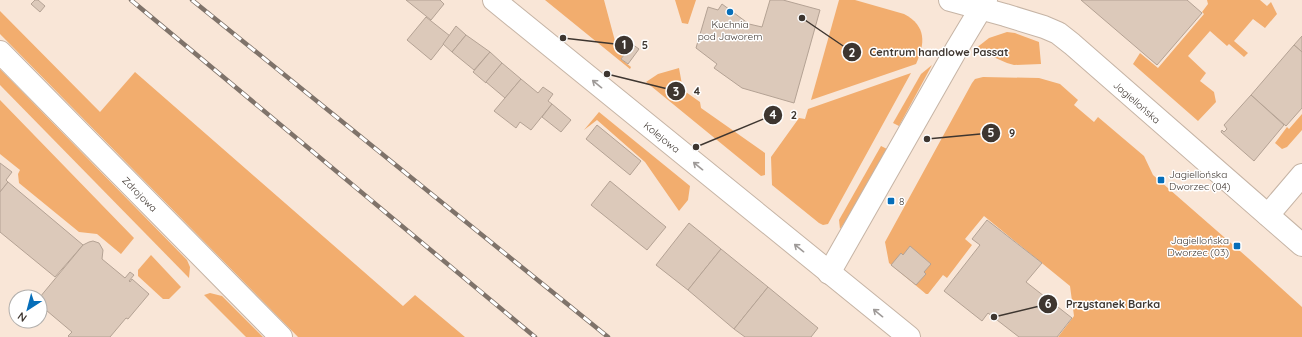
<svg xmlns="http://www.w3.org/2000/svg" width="1302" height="337" font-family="Quicksand,sans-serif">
<rect width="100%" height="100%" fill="#f9e6d7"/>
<g fill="#f2ad6e">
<polygon points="545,0 604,0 615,41 632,41 621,59 631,67 630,69"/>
<polygon points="675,0 696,0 688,24 682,23"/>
<path d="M 839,0 L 855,0 L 904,14 C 927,26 925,44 916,64 L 811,100 Z"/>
<polygon points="1207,0 1260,0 1267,6 1271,2 1277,14 1265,28 1253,19 1234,41 1248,53 1244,57 1229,44 1227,46 1210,31 1188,56 1206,73 1200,81 1214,92 1216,102 1198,121 1133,64 1140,53 1158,68 1204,14 1202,12 1208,4"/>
<polygon points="0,11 100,112 135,72 403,306 415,295 465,337 298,337 0,34"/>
<polygon points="1007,32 1015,33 1039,42 1041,64 1014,65 1007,63 975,49 989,38"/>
<polygon points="932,65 899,126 893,123 921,74"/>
<polygon points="679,68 683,90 700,102 701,108 765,153 765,175 761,176 646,82 658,74"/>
<polygon points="0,69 187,260 190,267 189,278 0,85"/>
<polygon points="911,73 828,224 823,225 819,223 772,185 771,157 799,118 805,119 808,109"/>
<polygon points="983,77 1039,78 1060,84 1078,100 1074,105 1094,122 1098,117 1144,156 1153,175 1248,258 1302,307 1302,337 1058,337 1074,316 1070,286 984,216 965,239 972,245 947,278 943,275 928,294 926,294 889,263 885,242 972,83 975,79"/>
<polygon points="0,100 134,238 121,254 97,234 79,232 19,183 18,174 20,170 0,154"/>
<polygon points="599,112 690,186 688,200 679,211 645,162 597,120 584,130"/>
<polygon points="1302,114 1302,130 1287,147 1282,149 1275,143 1287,127 1289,129"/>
<polygon points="881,146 887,149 845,222 840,229 839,220"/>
<polygon points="151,255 181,287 169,299 163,299 138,276 138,270"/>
<polygon points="210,293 222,296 263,337 246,337 204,295"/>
</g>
<g fill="#dcc9ba" stroke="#b4a294">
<polygon points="35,0 38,0 45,6 40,12 31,4"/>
<polygon points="406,0 440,0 444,4 431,20"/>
<polygon points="770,0 783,0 820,10 794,103 742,88 714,68 717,64 696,48 708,7 718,10 722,4 749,24 762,27"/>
<polygon points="1081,0 1187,0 1202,13 1157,65"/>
<polygon points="426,17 450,36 431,60 407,40"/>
<polygon points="456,26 466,35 452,52 443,44"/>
<polygon points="466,35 490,52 474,70 452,52"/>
<polygon points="1302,36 1302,52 1294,45"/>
<polygon points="632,44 639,49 628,64 621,59"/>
<polygon points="1294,45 1302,52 1302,108 1286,126 1251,95"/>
<polygon points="490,52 502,63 486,83 473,72"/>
<polygon points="502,63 521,79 505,98 486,82"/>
<polygon points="521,79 538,93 543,87 553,94 548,101 552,104 531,130 520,122 516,128 494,111"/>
<polygon points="1251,95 1284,125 1254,161 1221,132 1222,130 1224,132 1227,129 1224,125"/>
<polygon points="552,104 571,120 561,132 542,117"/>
<polygon points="597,125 641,161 630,175 586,139"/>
<polygon points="0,163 12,172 6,180 8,182 0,192"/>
<polygon points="610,181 666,227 647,250 591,205"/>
<polygon points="8,182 83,245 55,277 0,232 0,192"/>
<polygon points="987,220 1042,263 1026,282 1072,318 1057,337 1019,337 988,313 982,321 944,291 980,245 972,239"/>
<polygon points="689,223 721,249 688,290 656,265"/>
<polygon points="89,242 93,241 99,243 103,250 102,259 125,278 130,272 134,275 129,281 130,282 132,279 149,294 128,319 126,318 110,337 69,337 68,336 72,332 40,305 40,297 83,245"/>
<polygon points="910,246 931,264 924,272 926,274 916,285 891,265 901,253 903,255"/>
<polygon points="721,249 768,287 734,329 688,290"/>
<polygon points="768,287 818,328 811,337 745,337 734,329"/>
</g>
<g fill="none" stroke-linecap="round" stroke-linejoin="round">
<g stroke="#c6b4a5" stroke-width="24">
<g id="minor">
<polyline points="494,0 909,337"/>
<polyline points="1268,215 1302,175"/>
<polyline points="829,273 956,50 986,0"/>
</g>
</g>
<g stroke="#c6b4a5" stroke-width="24">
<g id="tertiary">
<polyline points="950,0 1005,15 1044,27 1058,33 1072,44 1302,245"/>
<polyline points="0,52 281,337"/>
</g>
</g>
<use href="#minor" stroke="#fff" stroke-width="22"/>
<use href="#tertiary" stroke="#fff" stroke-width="22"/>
<g stroke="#7f736a" stroke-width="4.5">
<g id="rail">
<polyline points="131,0 535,337"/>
<polyline points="192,0 608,337"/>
</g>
</g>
<use href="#rail" stroke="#fff" stroke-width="3" stroke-dasharray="9" stroke-linecap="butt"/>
</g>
<defs><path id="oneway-shaft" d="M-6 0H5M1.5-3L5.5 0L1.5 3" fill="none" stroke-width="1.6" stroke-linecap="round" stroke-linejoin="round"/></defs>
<g stroke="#9e9a98">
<use href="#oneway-shaft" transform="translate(597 84) rotate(-141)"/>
<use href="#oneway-shaft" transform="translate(698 166) rotate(-141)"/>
<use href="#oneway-shaft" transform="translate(799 248) rotate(-141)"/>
<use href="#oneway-shaft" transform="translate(878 313) rotate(-141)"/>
</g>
<g fill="#066eb9" stroke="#fff" stroke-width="1.5">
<circle cx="730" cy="12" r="4"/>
<rect x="1157" y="176" width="8" height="8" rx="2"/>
<rect x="887" y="197" width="8" height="8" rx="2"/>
<rect x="1233" y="242" width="8" height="8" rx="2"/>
</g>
<g text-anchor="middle" stroke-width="3" stroke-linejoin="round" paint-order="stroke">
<g font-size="10" fill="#3e3630" stroke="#fff" text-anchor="start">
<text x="730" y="28" text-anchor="middle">Kuchnia<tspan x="730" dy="12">pod Jaworem</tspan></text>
<text x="1169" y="178">Jagiellońska<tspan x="1169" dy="12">Dworzec (04)</tspan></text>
<text x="899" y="205">8</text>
<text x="1229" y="244" text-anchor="end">Jagiellońska<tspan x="1229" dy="12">Dworzec (03)</tspan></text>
</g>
<g font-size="10" fill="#3e3630" stroke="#fff">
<text transform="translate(1137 102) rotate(41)" y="4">Jagiellońska</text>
<text transform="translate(662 137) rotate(39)" y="4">Kolejowa</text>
<text transform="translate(140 194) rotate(45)" y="4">Zdrojowa</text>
</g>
</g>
<path fill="none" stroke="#3e3630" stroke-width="1.5" d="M563 38L624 45M802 18L852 52M607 74L676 91M696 147L773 115M927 139L991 133M994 317L1048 304"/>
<g fill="#3e3630" stroke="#fff" stroke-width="1.5">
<circle cx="563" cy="38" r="4"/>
<circle cx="802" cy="18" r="4"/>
<circle cx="607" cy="74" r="4"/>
<circle cx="696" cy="147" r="4"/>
<circle cx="927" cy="139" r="4"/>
<circle cx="994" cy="317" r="4"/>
<circle cx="624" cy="45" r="10"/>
<circle cx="852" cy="52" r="10"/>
<circle cx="676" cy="91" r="10"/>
<circle cx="773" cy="115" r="10"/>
<circle cx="991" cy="133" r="10"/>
<circle cx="1048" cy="304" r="10"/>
</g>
<g font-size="12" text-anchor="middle" font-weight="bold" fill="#fff">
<text x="624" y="49">1</text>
<text x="852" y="57">2</text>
<text x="676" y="96">3</text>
<text x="773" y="119">4</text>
<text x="991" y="137">5</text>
<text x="1048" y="308">6</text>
</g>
<g font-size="11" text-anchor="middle" font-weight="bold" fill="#3e3630" stroke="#fff" stroke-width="3" stroke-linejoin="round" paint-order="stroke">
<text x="645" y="49">5</text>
<text x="939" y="56">Centrum handlowe Passat</text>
<text x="697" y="95">4</text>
<text x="794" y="119">2</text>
<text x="1012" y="137">9</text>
<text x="1113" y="308">Przystanek Barka</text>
</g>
<g transform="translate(28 309) rotate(216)"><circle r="19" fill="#ffffff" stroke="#b2afac"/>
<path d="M0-3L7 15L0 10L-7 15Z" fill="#066eb9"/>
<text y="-6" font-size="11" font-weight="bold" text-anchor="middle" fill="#3e3630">N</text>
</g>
</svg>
